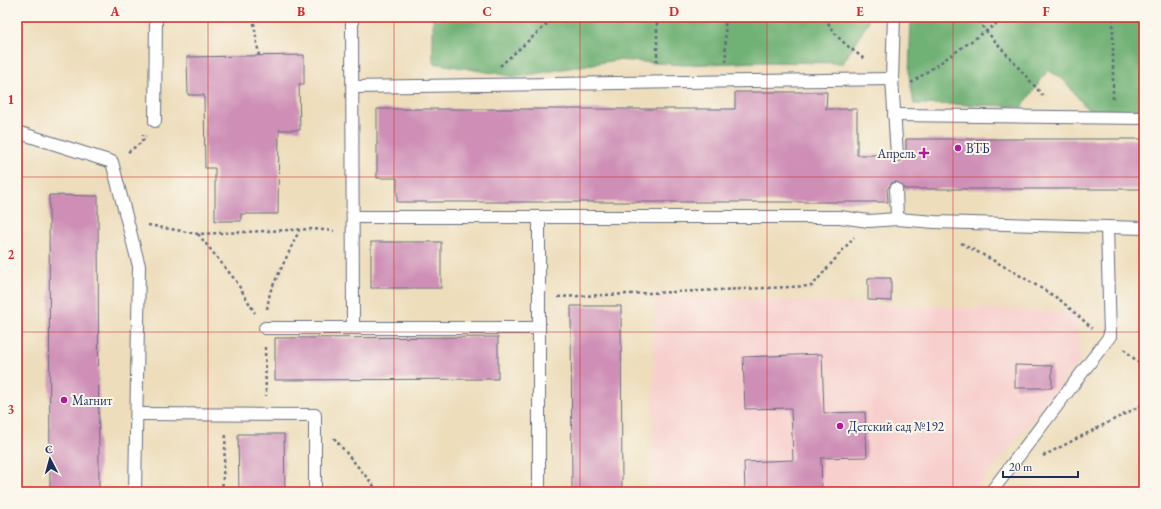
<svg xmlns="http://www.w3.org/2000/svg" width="1161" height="509" font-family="'EB Garamond',serif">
<rect width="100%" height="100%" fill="#fbf7ec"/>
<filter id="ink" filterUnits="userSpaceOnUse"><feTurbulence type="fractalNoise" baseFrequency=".025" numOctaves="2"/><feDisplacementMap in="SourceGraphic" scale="8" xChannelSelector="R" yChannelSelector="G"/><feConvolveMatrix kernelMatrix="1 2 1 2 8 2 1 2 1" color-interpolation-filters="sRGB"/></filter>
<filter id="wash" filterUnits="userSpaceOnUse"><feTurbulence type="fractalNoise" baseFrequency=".012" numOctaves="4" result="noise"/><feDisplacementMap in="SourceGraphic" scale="16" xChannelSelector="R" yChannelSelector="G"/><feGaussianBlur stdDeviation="0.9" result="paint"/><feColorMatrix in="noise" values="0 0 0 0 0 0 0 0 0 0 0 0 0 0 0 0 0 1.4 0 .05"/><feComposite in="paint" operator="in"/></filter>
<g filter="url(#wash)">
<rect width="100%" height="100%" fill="#edddbb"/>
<polygon fill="#f7d0ce" points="654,295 1074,312 1081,360 974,492 653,492"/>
<g fill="#6fb174" stroke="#457069">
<polygon points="433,17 869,17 868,23 843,63 758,62 684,65 616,60 517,77 433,63"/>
<polygon points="911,17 1144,17 1144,112 1087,109 1064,80 1048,70 1022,107 987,105 914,104 909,75"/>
</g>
<g id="blocks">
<g fill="#ce8eb6">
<polygon points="304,55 304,84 299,84 300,130 279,130 278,214 241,214 241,221 215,221 215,168 205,168 204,95 188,95 187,57"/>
<polygon points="735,92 827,92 826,109 857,109 857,155 890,155 891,159 897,162 901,161 904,155 906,155 906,139 1144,139 1144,189 904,189 902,185 896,182 892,183 887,189 888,202 397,202 397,178 377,178 377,109 735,109"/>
<polygon points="49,195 98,196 99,492 50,492"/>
<rect x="371" y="242" width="70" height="46"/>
<polygon points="868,278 891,278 891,301 868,300"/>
<polygon points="571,306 621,306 622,492 572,492"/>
<polygon points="498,337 498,379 275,380 275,338"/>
<polygon points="822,354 824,413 865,412 867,457 821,458 822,492 745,492 744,462 793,460 791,408 745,409 743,357"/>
<polygon points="1015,365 1052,366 1052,388 1015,388"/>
<polygon points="238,434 284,434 285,492 239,492"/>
</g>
</g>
</g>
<g filter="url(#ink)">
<use href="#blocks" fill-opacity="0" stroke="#646c7f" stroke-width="1"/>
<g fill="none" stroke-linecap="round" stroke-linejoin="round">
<g stroke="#646c7f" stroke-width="14">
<g id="service">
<polyline points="352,17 353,327"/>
<polyline points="894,17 892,79 897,155"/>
<polyline points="353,87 892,79"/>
<polyline points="894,115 1144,118"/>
<polyline points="155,121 156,17"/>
<polyline points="17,132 112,162 139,266 135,492"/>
<polyline points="896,189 897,219"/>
<polyline points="353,217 840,217 869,221 897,219 935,222 1144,228"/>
<polyline points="265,328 539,328"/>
<polyline points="137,414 315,415 315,492"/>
<polyline points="539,492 539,218"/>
<polyline points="991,492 1110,336 1107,227"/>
</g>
</g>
<g stroke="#646c7f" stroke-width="2.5" stroke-dasharray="3 3" stroke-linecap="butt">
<polyline points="253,17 259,56"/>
<polyline points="657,17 657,64"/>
<polyline points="725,17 726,62"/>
<path d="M 826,17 C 831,35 851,49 866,60"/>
<polyline points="974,17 1045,98"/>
<polyline points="500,66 555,17"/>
<polyline points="911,83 1006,17"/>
<polyline points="1113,99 1113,17"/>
<polyline points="142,142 143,135"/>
<polyline points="128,152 142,142 146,136"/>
<polyline points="148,225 198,234 312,229 334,231"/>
<polyline points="198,234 236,281 255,313"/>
<polyline points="961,243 1009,269 1059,299 1092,328"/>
<polyline points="558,297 812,286 854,237"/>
<polyline points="267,309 270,292 299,231"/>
<polyline points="265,347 266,396"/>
<polyline points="1124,349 1144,368"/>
<polyline points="334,438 379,492"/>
<polyline points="1043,456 1144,404"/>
<polyline points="222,492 226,433"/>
</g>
<use href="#service" stroke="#fff" stroke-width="12"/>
</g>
</g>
<path fill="none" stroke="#d62828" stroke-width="1" stroke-opacity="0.55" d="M 208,17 L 208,492M 394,17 L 394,492M 580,17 L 580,492M 767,17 L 767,492M 953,17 L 953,492M 17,177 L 1144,177M 17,332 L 1144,332"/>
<g fill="#b5179e" stroke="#fbf7ec" stroke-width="1.5">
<circle cx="958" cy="148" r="4"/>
<path d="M922 147h4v4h4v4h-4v4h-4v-4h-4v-4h4z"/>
<circle cx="64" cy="400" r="4"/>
<circle cx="840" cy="426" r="4"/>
</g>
<g text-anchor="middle" stroke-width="4" stroke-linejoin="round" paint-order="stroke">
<g font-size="13" fill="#1b2f5e" stroke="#fbf7ec" text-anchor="start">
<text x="966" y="153">ВТБ</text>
<text x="916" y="158" text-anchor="end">Апрель</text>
<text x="72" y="405">Магнит</text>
<text x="848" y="431">Детский сад №192</text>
</g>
</g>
<rect width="1161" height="509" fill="none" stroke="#fbf7ec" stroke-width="44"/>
<g transform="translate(50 459) rotate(354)" stroke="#fbf7ec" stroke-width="3" paint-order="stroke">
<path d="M0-3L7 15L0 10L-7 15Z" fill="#1b2f5e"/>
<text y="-6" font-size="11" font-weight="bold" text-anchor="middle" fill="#1b2f5e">С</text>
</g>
<path d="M1003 471v6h75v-6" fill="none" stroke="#1b2f5e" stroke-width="2"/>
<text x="1009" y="471" font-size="12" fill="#1b2f5e" stroke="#fbf7ec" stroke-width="3" paint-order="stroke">20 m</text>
<rect x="22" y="22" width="1117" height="465" fill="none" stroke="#d62828" stroke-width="1.5"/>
<g font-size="13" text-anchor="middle" font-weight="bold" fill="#d62828">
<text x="115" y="16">A</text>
<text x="301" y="16">B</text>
<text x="487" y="16">C</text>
<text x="674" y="16">D</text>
<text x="860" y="16">E</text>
<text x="1046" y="16">F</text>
<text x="11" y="104">1</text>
<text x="11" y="259">2</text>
<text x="11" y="414">3</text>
</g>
</svg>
